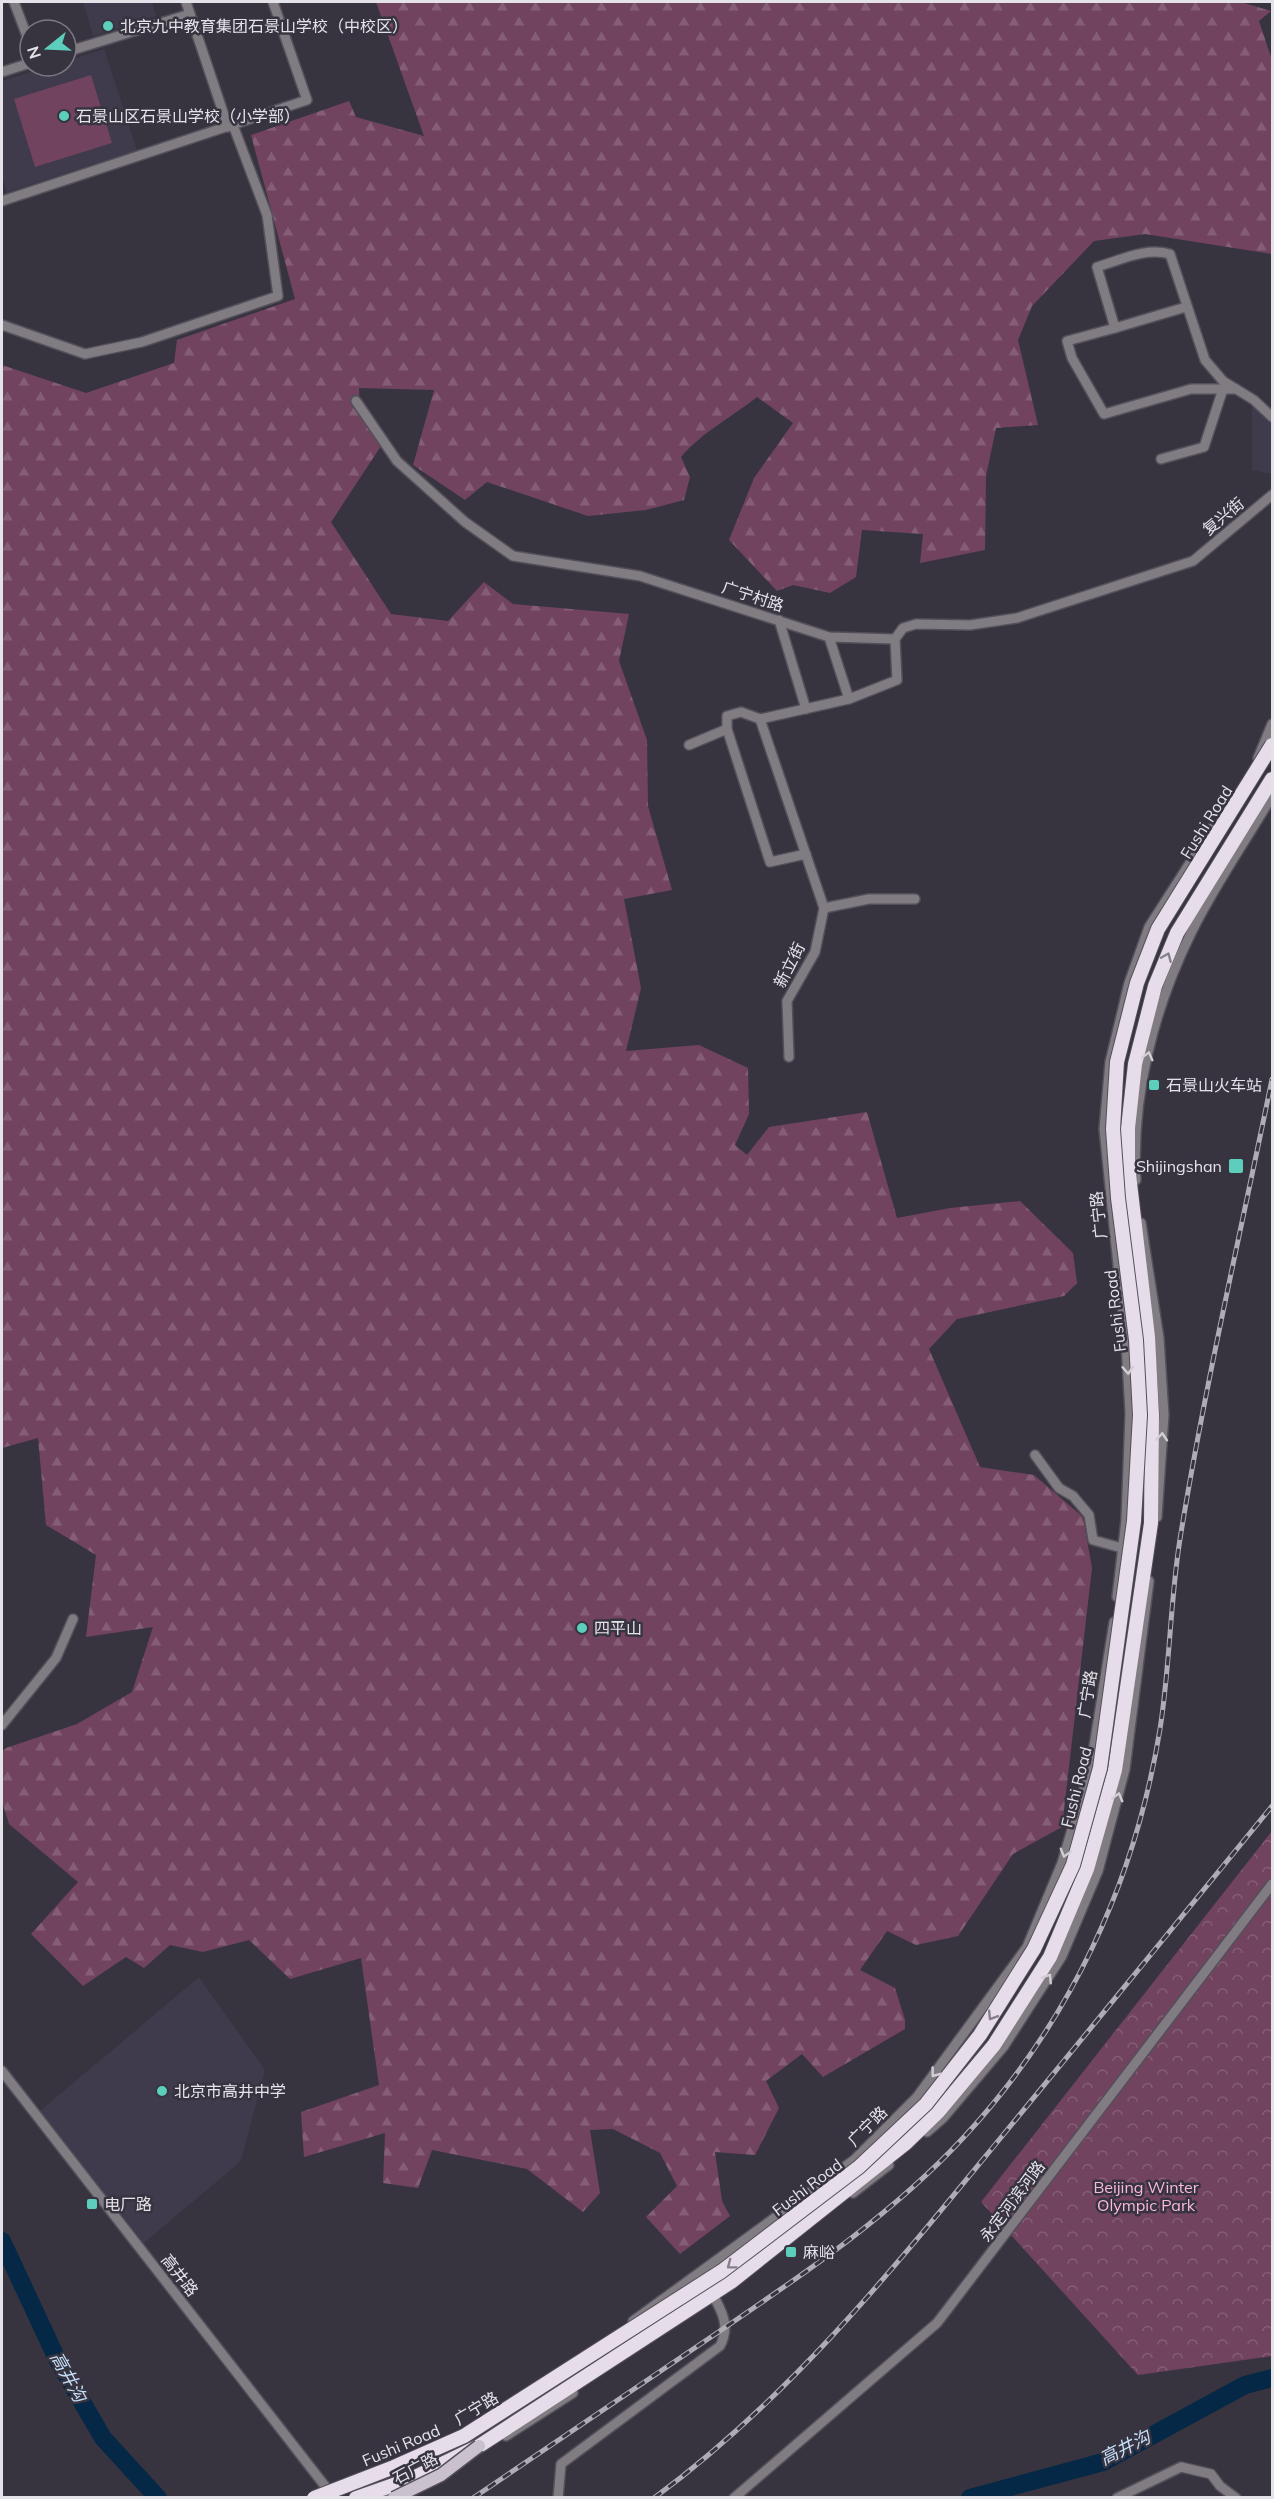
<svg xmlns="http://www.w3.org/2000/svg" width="1274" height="2499" font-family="Mulish,'Noto Sans SC',sans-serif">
<defs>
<pattern id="forest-firs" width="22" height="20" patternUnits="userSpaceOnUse" patternTransform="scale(1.5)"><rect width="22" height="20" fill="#71435e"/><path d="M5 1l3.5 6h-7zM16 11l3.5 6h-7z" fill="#855e75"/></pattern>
<pattern id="park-crowns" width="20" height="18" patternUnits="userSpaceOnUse" patternTransform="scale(1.5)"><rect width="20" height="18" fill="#71435e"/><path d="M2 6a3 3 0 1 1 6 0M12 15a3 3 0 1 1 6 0" fill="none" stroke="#855e75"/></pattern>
</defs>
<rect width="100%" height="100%" fill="#373440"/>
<g fill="#3f3a4c">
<polygon points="83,2 152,2 156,16 93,36"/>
<polygon points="104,49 137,150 7,192 2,177 2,81 50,66 66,66 66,61"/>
<polygon points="1252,404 1272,423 1272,474 1252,470"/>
<polygon points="199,1977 265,2070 241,2161 144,2243 40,2111"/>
</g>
<path fill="url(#forest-firs)" d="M 376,2 L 1241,2 L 1271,11 L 1259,21 L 1272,60 L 1272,254 L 1145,234 L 1094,241 L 1032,306 L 1018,340 L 1038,425 L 996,428 L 986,476 L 985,550 L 920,563 L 923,534 L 862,530 L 856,577 L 830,593 L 793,585 L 777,591 L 729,540 L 754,478 L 793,423 L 757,397 C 732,417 702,432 681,457 L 690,477 L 684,500 L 646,510 L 588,516 L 487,482 L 465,500 L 413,465 L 434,390 L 359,388 L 360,414 L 381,446 L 331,522 L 391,614 L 448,621 L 484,582 L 513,604 L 629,614 L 619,661 L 647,740 L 648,806 L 672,890 L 624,899 L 641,988 L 626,1051 L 699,1045 L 748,1068 L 749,1114 L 735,1145 L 747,1155 L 769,1127 L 867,1112 L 897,1218 L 950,1208 L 1020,1201 L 1073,1253 L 1077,1283 L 1064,1296 L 957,1319 L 929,1349 L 980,1467 L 1034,1475 L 1083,1517 L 1092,1568 L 1062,1827 L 1013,1854 L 958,1936 L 916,1945 L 887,1931 L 860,1970 L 895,1988 L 905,2020 L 905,2029 L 823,2077 L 802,2054 L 766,2081 L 779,2108 L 755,2155 L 715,2152 L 722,2201 L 730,2216 L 680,2254 L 646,2217 L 677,2186 L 660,2153 L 613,2129 L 590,2130 L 600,2193 L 583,2212 L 527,2169 L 432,2150 L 418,2188 L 383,2183 L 385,2133 L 304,2157 L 301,2112 L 379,2085 L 361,1958 L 290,1979 L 249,1940 L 203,1952 L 170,1945 L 144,1968 L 126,1957 L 83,1986 L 31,1934 L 78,1882 L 9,1824 L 2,1802 L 2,1752 L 6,1748 L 77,1724 L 132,1692 L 153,1627 L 86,1637 L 96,1555 L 46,1525 L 38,1438 L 2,1448 L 2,365 L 86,393 L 174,363 L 177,340 L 295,299 L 251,135 L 349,101 L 356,117 L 424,136 Z"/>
<polygon fill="url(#park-crowns)" points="1272,1831 1272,2356 1138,2375 981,2202"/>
<polygon fill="#71435e" points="91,75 112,143 35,167 14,99"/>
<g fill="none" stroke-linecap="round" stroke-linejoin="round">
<g stroke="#062847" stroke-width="18">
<polyline points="2,2241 57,2359 103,2438 158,2498"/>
<polyline points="970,2498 1103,2462 1245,2385 1272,2378"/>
</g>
<g stroke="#53505b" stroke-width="12">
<g id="minor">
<polyline points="14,2 30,44"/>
<polyline points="186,2 228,127"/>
<polyline points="66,52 190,14"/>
<polyline points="2,72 30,63"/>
<polyline points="2,201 307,100 273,2"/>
<path d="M 1186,307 L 1115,328 L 1097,267 C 1121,260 1145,247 1170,254 L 1205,360 L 1223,381 L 1254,400 L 1272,417"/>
<polyline points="2,325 85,354 142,342 278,296 267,215 233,125"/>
<polyline points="1115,328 1067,341 1072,358 1104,414 1191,389 1236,389"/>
<polyline points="356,401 397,461 465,522 513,556 640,576 829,637 895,639"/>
<polyline points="1161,459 1204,447 1223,389"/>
<polyline points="779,620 806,709"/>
<polyline points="829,637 849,699"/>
<polyline points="895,639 903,628 916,624 970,625 1017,618 1193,561 1272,495"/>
<polyline points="760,719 824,908"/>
<polyline points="727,729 770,862 806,854"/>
<polyline points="689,745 727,729 727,716 741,712 760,719 849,699 897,680 895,639"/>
<polyline points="1258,758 1272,724"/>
<polyline points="789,1057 787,1001 815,952 824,908 869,899 915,899"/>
<path d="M 1136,1180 C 1131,1096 1154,1008 1191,933 C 1214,886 1245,842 1272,796"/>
<polyline points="1141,1223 1159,1338 1164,1415 1157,1517"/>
<polyline points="1035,1455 1059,1488 1073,1496 1089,1515 1093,1540 1122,1548"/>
<polyline points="1117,1597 1126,1520 1130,1413 1126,1343 1104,1129 1110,1062 1129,983 1149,927 1213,827"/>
<polyline points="2,1725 56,1658 73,1619"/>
<polyline points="2,2071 332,2495"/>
<polyline points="927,2132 943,2118 1004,2046 1062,1956 1098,1871 1125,1769 1149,1581"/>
<polyline points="853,2193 889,2165"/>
<polyline points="633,2321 854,2160 917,2097 1027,1947 1062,1863 1091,1765 1114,1622"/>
<polyline points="506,2436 573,2393"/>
<polyline points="381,2498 397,2490"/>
<path d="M 558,2498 L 561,2464 L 720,2346 C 730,2327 723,2313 713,2295"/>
<polyline points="734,2498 937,2323 1272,1884"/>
<polyline points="1117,2498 1181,2467 1211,2474 1220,2486 1236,2498"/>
</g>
</g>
<g stroke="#53505b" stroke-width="16">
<polyline id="highway" points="356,2498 413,2478 479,2446 731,2282 906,2143 938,2112 994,2045 1050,1957 1087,1869 1115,1770 1151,1523 1152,1415 1148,1337 1128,1166 1128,1128 1135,1064 1155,986 1177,933 1272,779"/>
</g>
<use href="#minor" stroke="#807c81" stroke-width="9"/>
<use href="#highway" stroke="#e7dce9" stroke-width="14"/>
<g stroke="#aeacb4" stroke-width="5">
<g id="rail">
<path d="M 473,2498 C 553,2444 632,2390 711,2337 C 799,2277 890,2217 963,2138 C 1069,2024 1135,1883 1160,1729 C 1170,1666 1170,1602 1180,1539 C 1205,1385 1241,1231 1272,1079"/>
<path d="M 654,2498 C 789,2398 889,2274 994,2146 C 1087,2033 1180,1919 1272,1806"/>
</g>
</g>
<use href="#rail" stroke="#373440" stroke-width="3" stroke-dasharray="9" stroke-linecap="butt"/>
<g stroke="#53505b" stroke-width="15" stroke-linecap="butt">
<polyline id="major-bridge" points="394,2498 441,2475 479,2446"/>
</g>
<g stroke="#53505b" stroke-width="16" stroke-linecap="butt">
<polyline id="highway-bridge" points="314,2498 394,2467 464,2436 722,2271 859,2167 926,2104 980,2035 1034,1949 1073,1865 1100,1768 1134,1521 1140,1415 1136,1340 1118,1198 1113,1129 1117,1062 1137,983 1158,929 1272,745"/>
</g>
<use href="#major-bridge" stroke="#cac1cc" stroke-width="12"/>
<use href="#highway-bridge" stroke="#e7dce9" stroke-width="14"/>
</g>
<defs><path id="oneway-chevron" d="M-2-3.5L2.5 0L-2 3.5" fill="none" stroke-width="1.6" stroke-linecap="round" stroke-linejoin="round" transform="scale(1.5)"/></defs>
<g stroke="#86808c">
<use href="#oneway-chevron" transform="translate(1167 957) rotate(-67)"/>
<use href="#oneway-chevron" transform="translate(992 2016) rotate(122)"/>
<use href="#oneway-chevron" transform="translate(731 2265) rotate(143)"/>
</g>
<g stroke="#d1ced5">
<use href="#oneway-chevron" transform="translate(1148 1056) rotate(-76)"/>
<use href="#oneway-chevron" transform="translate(1128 1370) rotate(87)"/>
<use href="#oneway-chevron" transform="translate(1162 1437) rotate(-86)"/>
<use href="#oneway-chevron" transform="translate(1118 1797) rotate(-75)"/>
<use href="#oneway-chevron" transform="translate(1065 1853) rotate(106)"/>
<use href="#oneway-chevron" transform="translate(1048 1978) rotate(-57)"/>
<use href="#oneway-chevron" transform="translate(935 2073) rotate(127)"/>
</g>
<g fill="#5ccebb" stroke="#373440" stroke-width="2">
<circle cx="108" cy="26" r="6"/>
<circle cx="64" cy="116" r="6"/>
<rect x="1148" y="1079" width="12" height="12" rx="3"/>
<rect x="1228" y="1158" width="16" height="16" rx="3"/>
<circle cx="582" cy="1628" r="6"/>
<circle cx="162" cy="2091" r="6"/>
<rect x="86" y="2198" width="12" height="12" rx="3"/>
<rect x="785" y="2246" width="12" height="12" rx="3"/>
</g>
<g text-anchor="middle" stroke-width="5" stroke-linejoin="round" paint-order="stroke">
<g font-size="16" fill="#e5e3ea" stroke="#373440" text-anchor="start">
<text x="120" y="32">北京九中教育集团石景山学校（中校区）</text>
<text x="76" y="122">石景山区石景山学校（小学部）</text>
<text x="1166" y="1091">石景山火车站</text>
<text x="1222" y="1172" text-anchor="end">Shijingshan</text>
<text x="594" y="1634">四平山</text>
<text x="174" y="2097">北京市高井中学</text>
<text x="104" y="2210">电厂路</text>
<text x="803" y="2258">麻峪</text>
</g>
<g font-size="16" fill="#e5e3ea" stroke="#373440">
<text transform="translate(1223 516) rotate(-40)" y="6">复兴街</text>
<text transform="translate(753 596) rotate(18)" y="6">广宁村路</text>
<text transform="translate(1206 822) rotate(-58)" y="6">Fushi Road</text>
<text transform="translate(789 965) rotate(-63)" y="6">新立街</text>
<text transform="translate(1098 1215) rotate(-96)" y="6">广宁路</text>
<text transform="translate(1115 1311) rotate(-97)" y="6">Fushi Road</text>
<text transform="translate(1087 1694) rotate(-81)" y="6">广宁路</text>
<text transform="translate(1076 1787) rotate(-76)" y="6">Fushi Road</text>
<text transform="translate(867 2126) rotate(-45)" y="6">广宁路</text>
<text transform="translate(807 2187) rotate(-37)" y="6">Fushi Road</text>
<text transform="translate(1012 2201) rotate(-53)" y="6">永定河滨河路</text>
<text transform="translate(180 2275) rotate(52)" y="6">高井路</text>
<text transform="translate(476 2408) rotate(-31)" y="6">广宁路</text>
<text transform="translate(401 2445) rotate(-23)" y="6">Fushi Road</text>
<text transform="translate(415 2468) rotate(-28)" y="6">石广路</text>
</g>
<g font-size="16" fill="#fcb7de" stroke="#373440">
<text x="1146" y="2193">Beijing Winter<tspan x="1146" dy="18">Olympic Park</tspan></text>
</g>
<g font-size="18" font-style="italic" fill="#c5def9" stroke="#373440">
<text transform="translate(68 2377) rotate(61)" y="6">高井沟</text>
<text transform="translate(1125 2448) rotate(-27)" y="6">高井沟</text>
</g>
</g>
<rect width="1274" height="2499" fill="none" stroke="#e5e3ea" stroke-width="6"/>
<g transform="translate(48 48) rotate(252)"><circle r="28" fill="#373440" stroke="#7d7a84" stroke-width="1.5"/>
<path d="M0-4.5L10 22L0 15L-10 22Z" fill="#5ccebb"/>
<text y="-9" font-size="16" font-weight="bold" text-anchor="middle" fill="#e5e3ea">N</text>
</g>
</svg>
